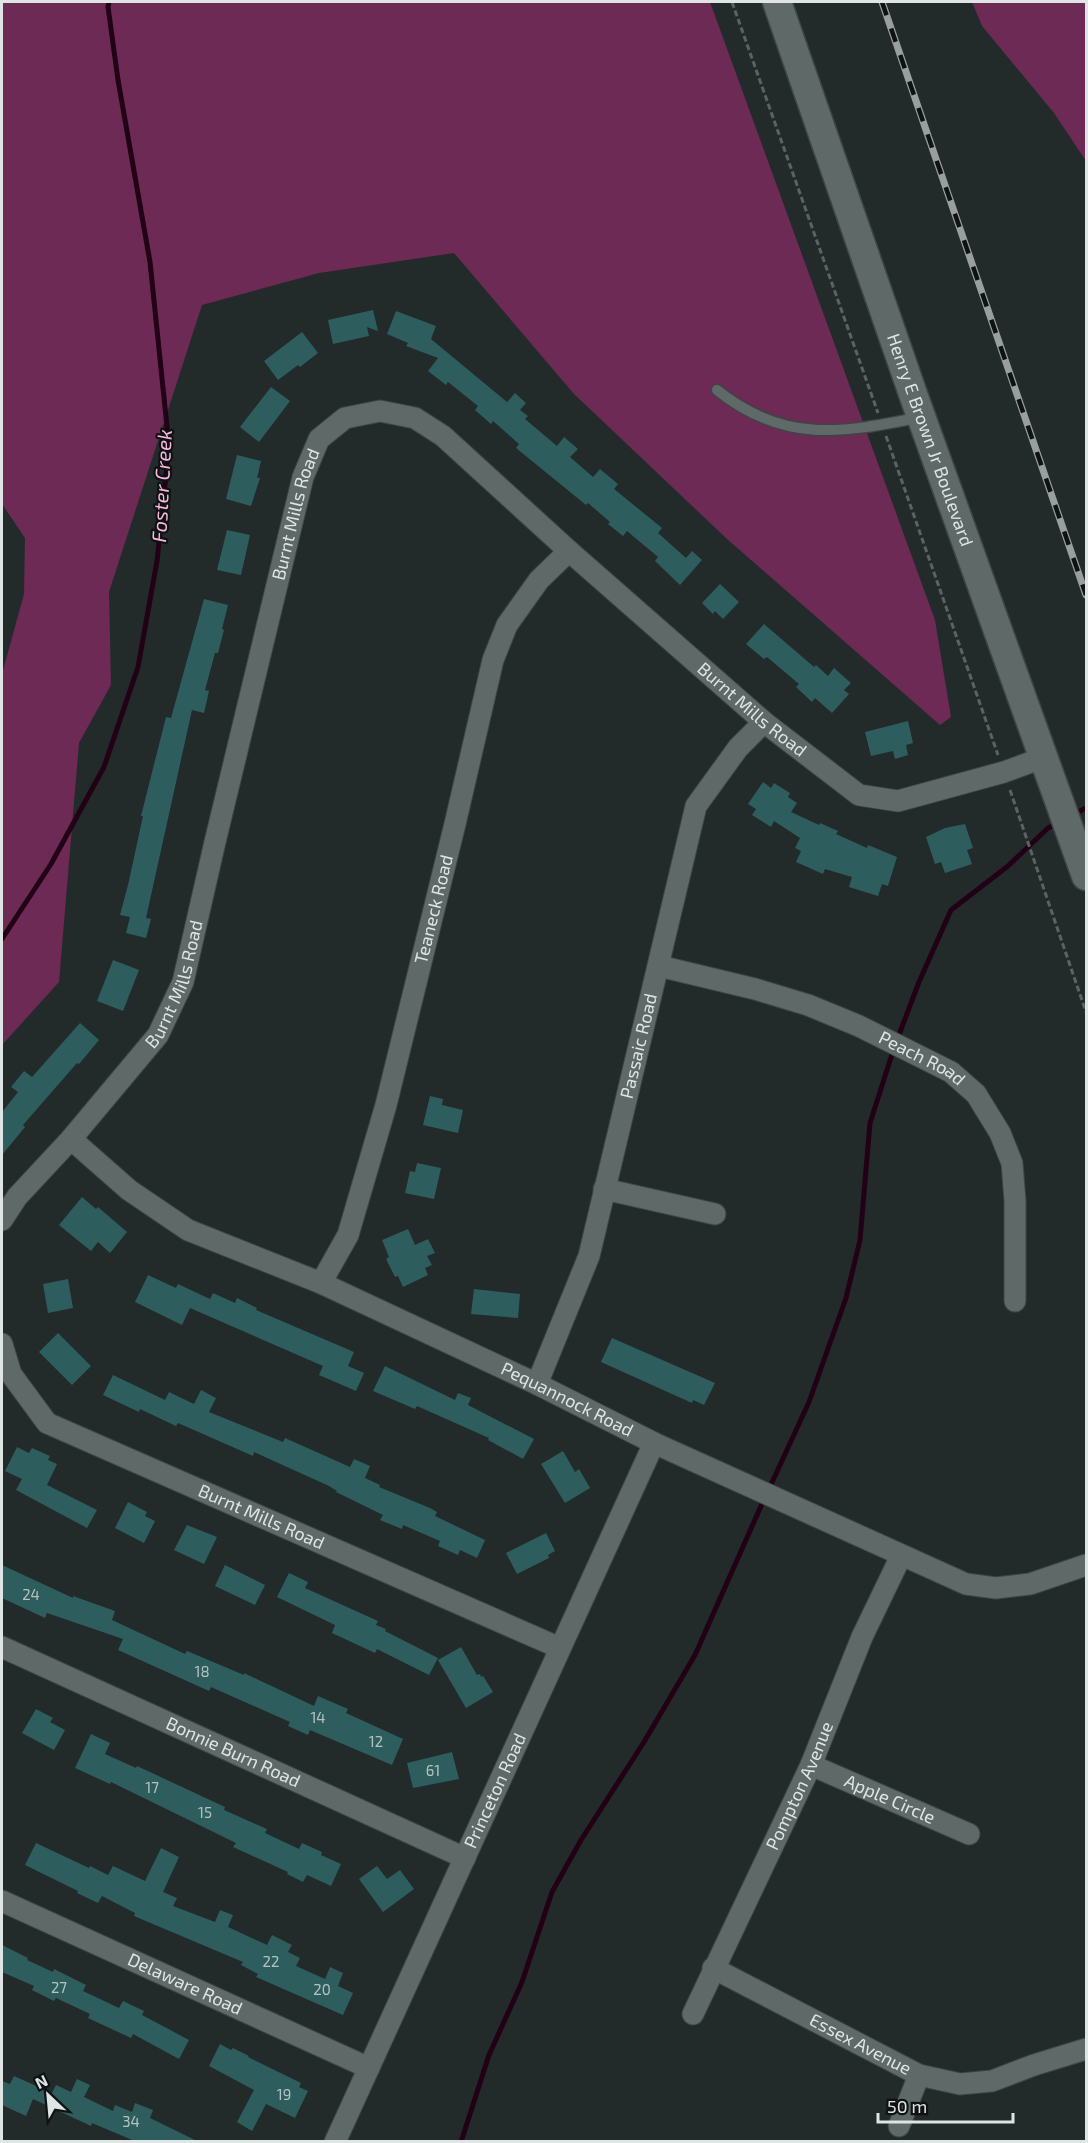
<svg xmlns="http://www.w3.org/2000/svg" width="1088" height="2143" font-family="'Exo 2',sans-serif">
<rect width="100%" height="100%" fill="#222b2a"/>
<g fill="#6c2a54">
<polygon points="2,2 710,2 935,620 951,717 940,725 727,539 574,394 454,253 319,273 202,305 109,592 111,685 79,743 59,982 2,1045 2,674 24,594 25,538 2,504"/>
<polygon points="972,2 1086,2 1086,161 1054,113 982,26"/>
</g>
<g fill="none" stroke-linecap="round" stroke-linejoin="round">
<g stroke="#220016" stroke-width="5">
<polyline points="1074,814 1086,808"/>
<polyline points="2,939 51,864 104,767 138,667 157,561 169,446 150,262 118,80 108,7 109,2"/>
<polyline points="897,1040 919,982 951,910 1008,866 1048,828 1058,823"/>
<polyline points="769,1489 809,1402 846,1298 860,1240 870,1123 894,1048"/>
<polyline points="461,2142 489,2055 522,1982 552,1892 581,1840 644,1742 695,1655 765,1497"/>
</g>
</g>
<g fill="#2e5d5d">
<polygon points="373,310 378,331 367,327 369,336 333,344 328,320"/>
<polygon points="396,311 436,326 431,339 507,402 515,393 526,403 520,410 528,416 525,419 557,446 564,437 578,449 570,457 593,477 600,469 618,484 614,489 662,528 658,533 686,558 692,551 702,560 680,585 655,561 658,557 627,531 623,536 608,524 610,522 588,503 586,505 516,448 519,444 493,421 491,424 475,410 478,406 448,382 446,385 428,371 438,358 406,346 408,343 387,334"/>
<polygon points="302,332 318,353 300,367 298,365 278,380 264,361"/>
<polygon points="271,387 290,401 259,442 240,427"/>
<polygon points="237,455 261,461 257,478 260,478 251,506 226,499"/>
<polygon points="227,530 250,535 241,575 217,570"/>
<polygon points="720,584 739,602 723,619 715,611 713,614 702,603"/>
<polygon points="204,599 228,605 222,629 224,630 218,653 215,653 205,690 209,691 204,713 192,710 146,918 151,919 146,938 126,933 130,917 120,915 128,885 143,816 141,816 166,717 171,718"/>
<polygon points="764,624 814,667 816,665 828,676 834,668 851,683 844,690 849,694 832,713 815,698 812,702 796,687 799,684 767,657 764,659 746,644"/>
<polygon points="908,721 913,743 906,745 908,755 895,759 893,751 871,756 865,732"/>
<polygon points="763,782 771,788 774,783 790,793 788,797 797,803 791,812 819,825 820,823 838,831 836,834 867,848 868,845 897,857 888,886 882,884 878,896 849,887 852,877 825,869 823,874 796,862 801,851 795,848 800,838 774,821 771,827 752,815 756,809 748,804"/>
<polygon points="965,824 973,848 967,850 972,864 945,873 941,862 935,864 926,837 945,828"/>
<polygon points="113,960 139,970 123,1011 97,1001"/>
<polygon points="80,1023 99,1040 79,1064 77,1063 23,1125 25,1127 2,1155 2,1112 18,1092 11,1087 24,1071 32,1077"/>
<polygon points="430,1096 443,1099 442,1105 463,1110 458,1133 423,1125"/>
<polygon points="417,1163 441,1168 434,1199 405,1193 410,1171 415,1172"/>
<polygon points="82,1197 96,1209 98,1207 127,1232 110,1253 98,1242 91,1251 59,1225"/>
<polygon points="408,1229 415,1245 428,1239 435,1253 427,1256 432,1265 425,1268 428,1275 403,1287 398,1276 395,1277 386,1259 389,1257 382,1240"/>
<polygon points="148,1275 176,1288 178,1284 210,1299 213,1293 235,1303 237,1298 257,1308 256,1310 354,1352 348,1366 364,1373 356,1391 319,1375 323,1366 190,1308 182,1325 135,1302"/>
<polygon points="68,1279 73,1308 48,1313 43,1284"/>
<polygon points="474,1289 520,1294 518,1318 471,1314"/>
<polygon points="58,1333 91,1366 72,1385 39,1352"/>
<polygon points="612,1338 715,1383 704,1405 693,1400 692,1403 601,1362"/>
<polygon points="385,1366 455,1400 458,1393 471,1398 468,1405 534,1439 523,1459 488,1440 489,1438 417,1406 415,1409 373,1391"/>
<polygon points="113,1375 165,1400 169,1392 194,1404 201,1390 216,1398 209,1412 283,1442 285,1438 350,1467 354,1459 370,1466 365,1478 380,1485 379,1487 430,1508 437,1512 435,1516 485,1540 477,1558 460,1550 458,1555 438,1546 440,1541 403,1525 402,1529 380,1520 383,1515 336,1492 337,1491 329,1486 254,1452 253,1456 178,1423 176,1426 140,1409 139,1412 103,1395"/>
<polygon points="17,1447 29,1453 32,1448 50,1456 48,1460 57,1464 47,1485 97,1510 87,1528 16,1490 22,1479 5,1471"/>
<polygon points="563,1451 575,1472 579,1469 590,1488 565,1503 541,1464"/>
<polygon points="128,1502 147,1512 145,1516 155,1521 144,1543 115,1528"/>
<polygon points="187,1525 217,1537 204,1564 174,1550"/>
<polygon points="546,1533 555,1551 548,1555 549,1558 517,1574 506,1553"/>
<polygon points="2,1565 73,1598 73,1596 115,1611 112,1620 185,1654 187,1651 244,1675 244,1673 314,1706 318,1696 348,1709 346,1713 403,1739 392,1765 310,1730 308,1735 288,1726 290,1722 211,1687 209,1691 118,1650 123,1639 47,1613 45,1618 2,1598"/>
<polygon points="225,1565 265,1585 255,1605 215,1586"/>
<polygon points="289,1573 308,1582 305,1588 378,1621 376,1625 386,1629 385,1631 438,1658 429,1675 377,1649 375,1653 332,1633 335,1625 277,1597"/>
<polygon points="461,1647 477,1675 480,1674 481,1677 483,1676 493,1692 466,1708 438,1660"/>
<polygon points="36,1709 53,1718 50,1722 65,1730 54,1750 22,1733"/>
<polygon points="91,1734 110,1743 105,1754 136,1768 137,1766 225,1807 224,1810 267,1829 265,1833 299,1849 302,1843 322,1852 321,1855 341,1864 331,1886 307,1875 303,1882 287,1874 288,1872 233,1847 236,1843 111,1782 110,1784 75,1768"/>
<polygon points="452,1752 459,1779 413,1788 407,1763"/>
<polygon points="36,1843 89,1868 90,1866 108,1875 113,1866 145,1881 161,1848 179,1857 163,1892 177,1898 173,1906 215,1922 220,1910 233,1915 228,1927 267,1945 272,1935 292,1945 288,1952 300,1958 296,1966 325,1979 330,1967 343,1973 338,1986 353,1993 343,2015 256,1977 258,1974 241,1965 243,1962 134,1916 135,1913 102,1896 98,1903 77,1893 78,1891 25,1865"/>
<polygon points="377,1866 387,1879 400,1870 414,1889 383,1912 359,1879"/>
<polygon points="2,1945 28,1958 27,1960 53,1972 54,1969 86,1985 83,1991 119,2008 123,2001 144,2011 142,2015 189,2040 179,2059 133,2034 131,2038 88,2018 90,2014 56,1998 54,2001 32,1990 34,1986 2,1972"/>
<polygon points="220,2044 231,2050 233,2048 249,2056 248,2057 301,2083 299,2087 308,2091 295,2118 266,2104 252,2131 237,2122 254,2090 209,2066"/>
<polygon points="14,2076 52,2093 56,2085 71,2092 77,2079 90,2085 84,2097 113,2111 115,2105 132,2112 135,2103 153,2110 150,2118 199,2142 137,2142 92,2123 91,2126 33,2099 26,2116 2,2105 2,2081 10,2084"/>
</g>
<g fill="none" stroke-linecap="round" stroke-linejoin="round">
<g stroke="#3e4545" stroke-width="13">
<path id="lane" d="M 717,390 C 784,444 843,433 921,417"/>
</g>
<g stroke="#3e4545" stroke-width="23">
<g id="street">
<path id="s1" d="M 659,966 L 755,989 L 808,1005 L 859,1026 L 951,1072 L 976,1094 L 1000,1133 L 1012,1163 L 1015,1201 L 1015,1301"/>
<path id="s2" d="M 71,1139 L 129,1190 L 188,1230 L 321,1283 L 537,1384 L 654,1443 L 966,1584 L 996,1588 L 1030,1584 L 1086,1565"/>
<polyline points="604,1189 715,1214"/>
<path id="s3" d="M 2,1220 L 17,1197 L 71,1139 L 158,1035 L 183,982 L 215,842 L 303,477 L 319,439 L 345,418 L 380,411 L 415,418 L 443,436 L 569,551 L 764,722 L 859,795 L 898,801 L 1004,772 L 1045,757"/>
<path id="s4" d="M 321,1283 L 348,1235 L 386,1105 L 455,824 L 493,660 L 507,625 L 539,580 L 569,551"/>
<path id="s5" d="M 2,1344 L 11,1374 L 47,1423 L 560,1648"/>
<path id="s6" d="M 537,1384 L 589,1256 L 696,806 L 738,748 L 764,722"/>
<path id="s7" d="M 2,1647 L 465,1858"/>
<path id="s8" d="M 811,1765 L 969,1834"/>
<path id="s9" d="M 2,1901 L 369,2068"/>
<path id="s10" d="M 713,1968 L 919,2075 L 960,2084 L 992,2081 L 1034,2065 L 1086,2049"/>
<path id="s11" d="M 693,2014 L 811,1765 L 862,1637 L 901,1556"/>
<polyline points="899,2126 919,2075"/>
<path id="s12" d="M 335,2142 L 654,1443"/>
</g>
</g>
<g stroke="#3e4545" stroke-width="31">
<g id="secondary">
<path id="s13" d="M 777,2 L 913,394 L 1086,876"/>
</g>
</g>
<g stroke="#5b6362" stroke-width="3" stroke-dasharray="6 3" stroke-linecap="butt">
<polyline points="732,2 878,413"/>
<polyline points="886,436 998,755"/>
<polyline points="1010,790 1086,1012"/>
</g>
<use href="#lane" stroke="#5f6968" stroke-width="10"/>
<use href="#street" stroke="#5f6968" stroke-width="21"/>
<use href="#secondary" stroke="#5f6968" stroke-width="28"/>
<g stroke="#989f9e" stroke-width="7">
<polyline id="rail" points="882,2 1086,595"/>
</g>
<use href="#rail" stroke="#0e1212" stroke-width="4.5" stroke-dasharray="14" stroke-linecap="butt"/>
</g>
<g text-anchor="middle" stroke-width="4.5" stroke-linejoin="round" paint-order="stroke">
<g font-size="15" fill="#b3c3c2">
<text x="31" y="1600">24</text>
<text x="202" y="1677">18</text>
<text x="318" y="1723">14</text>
<text x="376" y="1747">12</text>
<text x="433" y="1776">61</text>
<text x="152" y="1793">17</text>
<text x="205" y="1818">15</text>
<text x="271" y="1967">22</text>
<text x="59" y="1993">27</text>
<text x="322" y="1995">20</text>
<text x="284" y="2100">19</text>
<text x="131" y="2127">34</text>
</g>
<g font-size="18" fill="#dfe5e4" stroke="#0e1212">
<text dy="6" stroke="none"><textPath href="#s13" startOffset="464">Henry E Brown Jr Boulevard</textPath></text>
<text dy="6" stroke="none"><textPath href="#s3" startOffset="782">Burnt Mills Road</textPath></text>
<text dy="6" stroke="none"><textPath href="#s3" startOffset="1412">Burnt Mills Road</textPath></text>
<text dy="6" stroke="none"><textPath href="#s4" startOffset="392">Teaneck Road</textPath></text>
<text dy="6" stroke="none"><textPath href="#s3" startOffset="296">Burnt Mills Road</textPath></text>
<text dy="6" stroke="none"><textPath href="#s6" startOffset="354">Passaic Road</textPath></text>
<text dy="6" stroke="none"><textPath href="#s1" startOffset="280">Peach Road</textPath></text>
<text dy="6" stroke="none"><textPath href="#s2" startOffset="564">Pequannock Road</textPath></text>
<text dy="6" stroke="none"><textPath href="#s5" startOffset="326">Burnt Mills Road</textPath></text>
<text dy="6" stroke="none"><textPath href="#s7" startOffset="254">Bonnie Burn Road</textPath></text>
<text dy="6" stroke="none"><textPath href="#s11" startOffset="252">Pompton Avenue</textPath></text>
<text dy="6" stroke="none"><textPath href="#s12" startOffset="386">Princeton Road</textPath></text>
<text dy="6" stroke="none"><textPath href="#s8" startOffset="86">Apple Circle</textPath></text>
<text dy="6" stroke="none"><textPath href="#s9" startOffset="201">Delaware Road</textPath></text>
<text dy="6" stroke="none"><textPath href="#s10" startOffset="166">Essex Avenue</textPath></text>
</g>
<g font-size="20" font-style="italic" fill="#fdb7df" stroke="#0e1212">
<text transform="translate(162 486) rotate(-87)" y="7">Foster Creek</text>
</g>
</g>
<rect width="1088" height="2143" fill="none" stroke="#dfe5e4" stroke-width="6"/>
<g transform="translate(48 2095) rotate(334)" stroke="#0e1212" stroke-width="4.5" paint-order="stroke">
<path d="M0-4.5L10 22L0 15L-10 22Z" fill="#dfe5e4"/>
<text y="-9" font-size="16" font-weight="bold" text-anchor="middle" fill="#dfe5e4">N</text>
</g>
<path d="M878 2113v9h135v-9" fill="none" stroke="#dfe5e4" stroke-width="3"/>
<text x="887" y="2113" font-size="18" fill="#dfe5e4" stroke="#0e1212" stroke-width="4.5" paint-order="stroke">50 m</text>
</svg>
